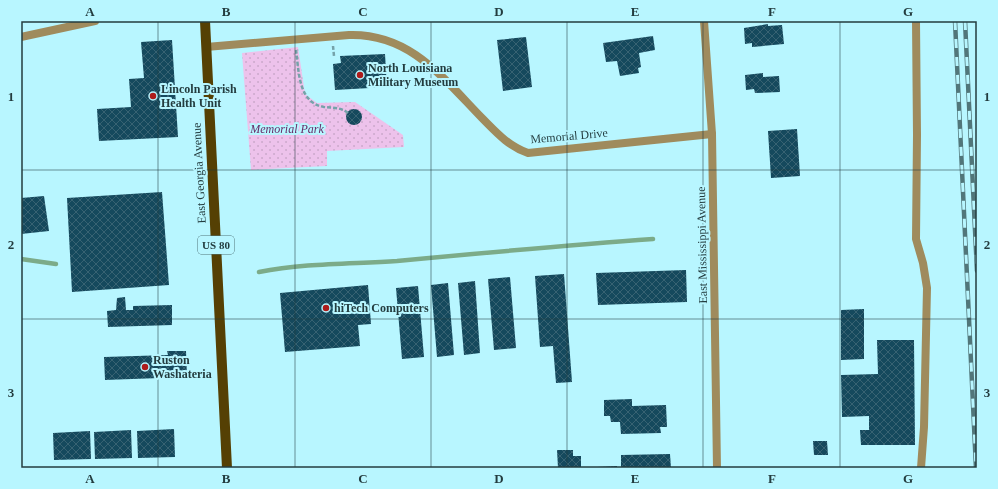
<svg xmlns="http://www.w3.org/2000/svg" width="998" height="489" font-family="Georgia,serif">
<defs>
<pattern id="green-dots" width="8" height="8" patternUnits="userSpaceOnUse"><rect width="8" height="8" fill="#edc2eb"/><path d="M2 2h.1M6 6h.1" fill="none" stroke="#cba8cb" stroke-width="1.8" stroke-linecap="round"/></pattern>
<pattern id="building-cross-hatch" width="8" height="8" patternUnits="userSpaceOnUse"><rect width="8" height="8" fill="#15495d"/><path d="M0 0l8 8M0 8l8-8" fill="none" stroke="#376272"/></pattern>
</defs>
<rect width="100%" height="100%" fill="#b8f6ff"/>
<polygon fill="url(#green-dots)" points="298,47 305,94 317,103 355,102 403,135 404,147 327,151 327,166 251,170 242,53"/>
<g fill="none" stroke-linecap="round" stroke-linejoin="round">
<g stroke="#7cab89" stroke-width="4.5">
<polyline points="21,259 56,264"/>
<path d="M 259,272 C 304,263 351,264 397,261 C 482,253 568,245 653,239"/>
</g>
</g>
<g fill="url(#building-cross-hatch)">
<polygon points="768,24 768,26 782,25 784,44 752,47 752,43 745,44 744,28"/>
<polygon points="653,36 655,50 639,53 641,67 638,68 639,73 620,76 617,61 606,62 603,43"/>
<polygon points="526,37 532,87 503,91 497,40"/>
<polygon points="172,40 178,137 99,141 97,109 131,107 129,79 144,78 141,42"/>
<polygon points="385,54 387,87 335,90 333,64 341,63 340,56"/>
<polygon points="763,73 763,77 779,76 780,92 755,93 754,89 746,90 745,75"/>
<circle cx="354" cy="117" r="8"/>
<polygon points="797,129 800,176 771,178 768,131"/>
<polygon points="162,192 169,285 72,292 67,198"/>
<polygon points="44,196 49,231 21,234 21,198"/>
<polygon points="686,270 687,302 598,305 596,273"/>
<polygon points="564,274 572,382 556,383 553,346 540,347 535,276"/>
<polygon points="510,277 516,348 494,350 488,279"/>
<polygon points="475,281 480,353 464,355 458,283"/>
<polygon points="448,283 454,355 437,357 431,285"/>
<polygon points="368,285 371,324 358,325 360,346 285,352 280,293"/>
<polygon points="418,286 424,357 402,359 396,288"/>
<polygon points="125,297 126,310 133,310 133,306 172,305 172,325 108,327 107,311 116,310 117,298"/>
<polygon points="864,309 864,359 841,360 841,310"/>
<polygon points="877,340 914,340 915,445 861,445 860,430 869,430 869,416 842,417 841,375 878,374"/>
<polygon points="167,351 186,351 187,377 105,380 104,357 168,355"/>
<polygon points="632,399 632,406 666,405 667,427 660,427 661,433 621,434 620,422 611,422 610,416 604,416 604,400"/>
<polygon points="174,429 175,457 138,458 137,431"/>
<polygon points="131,430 132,458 95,459 94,432"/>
<polygon points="90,431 91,459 54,460 53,433"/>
<polygon points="813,441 827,441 828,455 814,455"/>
<polygon points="557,450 573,450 573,456 581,456 581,468 558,468"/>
<polygon points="670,454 671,468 621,468 621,455"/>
<polygon points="617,466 617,468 597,468 597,467"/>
</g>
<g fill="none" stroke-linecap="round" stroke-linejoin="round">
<g stroke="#75a2a9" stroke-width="2.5" stroke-dasharray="4 2" stroke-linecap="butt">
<polyline points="333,46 334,56"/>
<path d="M 296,50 C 299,71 298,103 324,107 C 332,108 341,107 348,113"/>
</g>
<g stroke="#9f8b5d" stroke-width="8">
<polyline points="704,21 712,134 717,468"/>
<polyline points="916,21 917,135 916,239 923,263 927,288 924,427 921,468"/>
<polyline points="21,37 95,21"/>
<path d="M 206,47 L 349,35 C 410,33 443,78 482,118 C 496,132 508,146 528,153 L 712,134"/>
</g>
<polyline stroke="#554004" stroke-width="10" points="205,21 227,468"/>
<g stroke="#51767a" stroke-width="4.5">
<g id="rail">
<polyline points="955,21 976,468"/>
<polyline points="965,21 977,271"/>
</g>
</g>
<use href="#rail" stroke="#b8f6ff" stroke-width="3" stroke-dasharray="9" stroke-linecap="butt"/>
</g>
<path fill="none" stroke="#233c3f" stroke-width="1" stroke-opacity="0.55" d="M 158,21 L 158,468M 295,21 L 295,468M 431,21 L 431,468M 567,21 L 567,468M 703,21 L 703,468M 840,21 L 840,468M 21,170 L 977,170M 21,319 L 977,319"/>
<g fill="#ad1b1b" stroke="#b8f6ff" stroke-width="1.5">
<circle cx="360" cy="75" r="4"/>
<circle cx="153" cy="96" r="4"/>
<circle cx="326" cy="308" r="4"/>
<circle cx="145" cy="367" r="4"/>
</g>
<g text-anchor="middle" stroke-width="4" stroke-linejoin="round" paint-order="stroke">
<rect fill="#b8f6ff" stroke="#507479" stroke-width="1" x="198" y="236" width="36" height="18" rx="3"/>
<g font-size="11" font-weight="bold" fill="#233c3f">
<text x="216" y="249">US 80</text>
</g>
<g font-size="12" font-weight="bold" fill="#233c3f" stroke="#b8f6ff" text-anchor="start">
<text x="368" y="72">North Louisiana<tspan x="368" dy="14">Military Museum</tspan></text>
<text x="161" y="93">Lincoln Parish<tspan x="161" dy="14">Health Unit</tspan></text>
<text x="334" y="312">hiTech Computers</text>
<text x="153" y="364">Ruston<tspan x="153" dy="14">Washateria</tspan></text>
</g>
<g font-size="12" font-style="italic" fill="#672b67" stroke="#b8f6ff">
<text x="287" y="133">Memorial Park</text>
</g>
<g font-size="12" fill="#233c3f" stroke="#b8f6ff">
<text transform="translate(569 136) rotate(-5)" y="4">Memorial Drive</text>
<text transform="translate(199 173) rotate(-93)" y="4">East Georgia Avenue</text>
<text transform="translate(702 245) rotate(-91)" y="4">East Mississippi Avenue</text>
</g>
</g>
<rect width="998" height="489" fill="none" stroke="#b8f6ff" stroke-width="44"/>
<rect x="22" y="22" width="954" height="445" fill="none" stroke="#233c3f" stroke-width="1.5"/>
<g font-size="13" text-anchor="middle" font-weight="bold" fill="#233c3f">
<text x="90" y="16">A</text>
<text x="226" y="16">B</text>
<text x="363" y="16">C</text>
<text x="499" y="16">D</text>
<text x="635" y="16">E</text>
<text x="772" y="16">F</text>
<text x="908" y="16">G</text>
<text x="11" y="101">1</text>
<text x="987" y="101">1</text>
<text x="11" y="249">2</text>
<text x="987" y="249">2</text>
<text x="11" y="397">3</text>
<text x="987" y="397">3</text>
<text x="90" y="483">A</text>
<text x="226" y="483">B</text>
<text x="363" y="483">C</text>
<text x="499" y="483">D</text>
<text x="635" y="483">E</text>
<text x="772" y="483">F</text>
<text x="908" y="483">G</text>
</g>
</svg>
